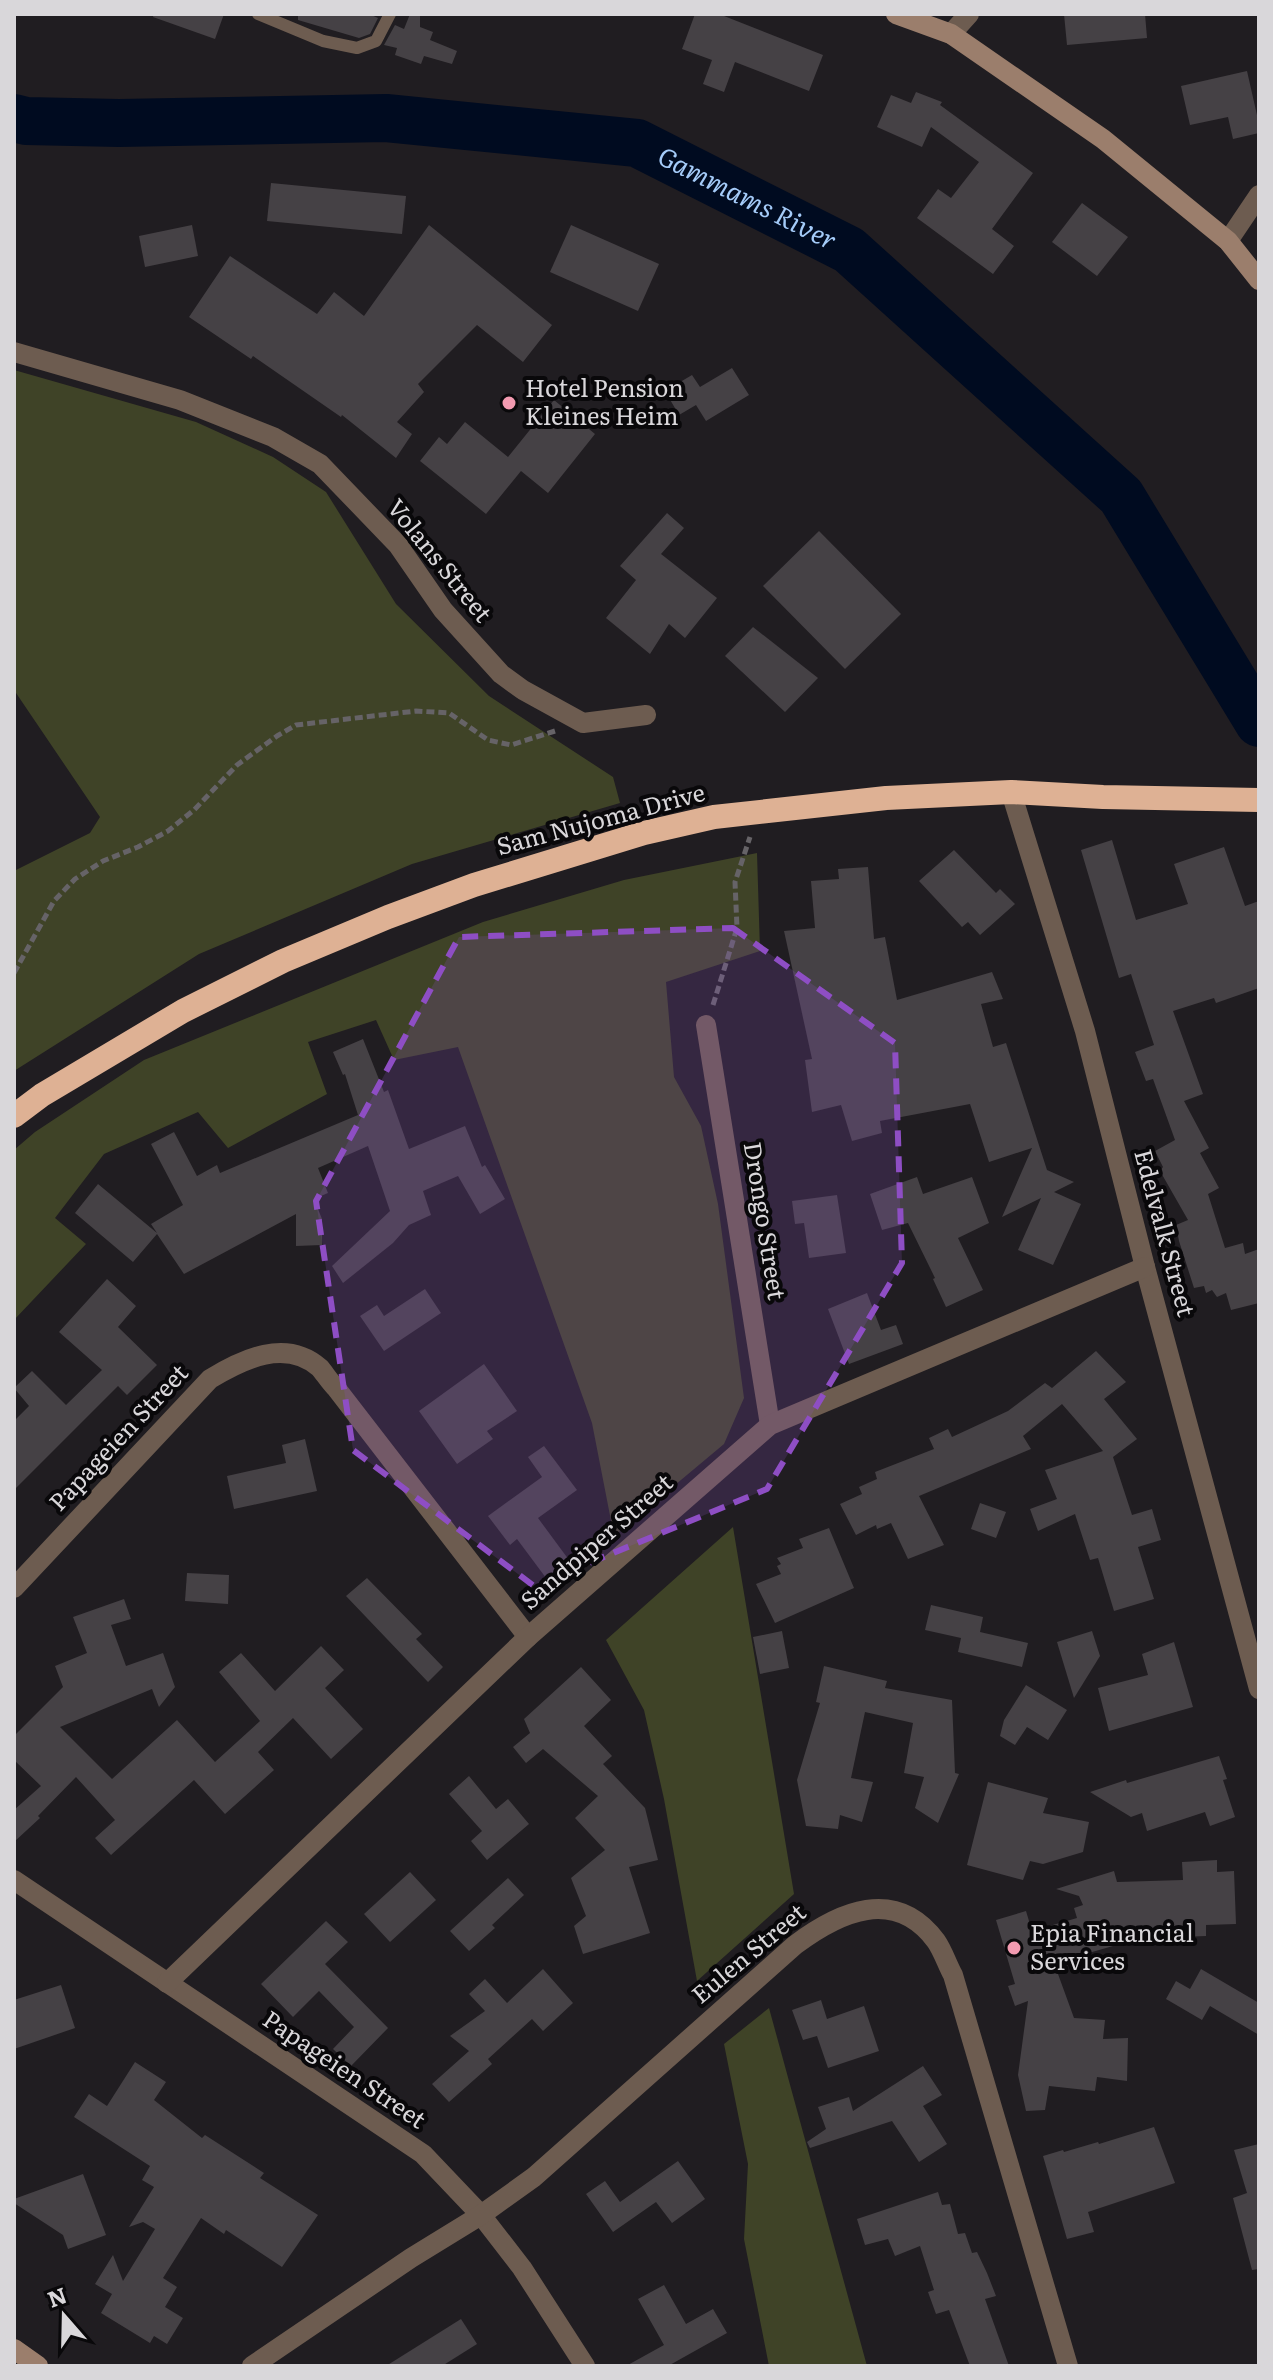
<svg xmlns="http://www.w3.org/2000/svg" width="1273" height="2380" font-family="Literata,serif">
<rect width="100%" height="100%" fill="#201d21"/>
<g fill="#3f4327">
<polygon points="14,370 196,422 273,457 326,492 396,604 489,696 613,777 620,803 412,864 199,954 14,1071 14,871 90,833 100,817 14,690"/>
<polygon points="757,853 760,951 666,982 674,1077 701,1126 718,1204 744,1398 724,1444 614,1536 592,1423 458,1047 394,1060 376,1020 308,1042 327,1094 228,1148 198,1112 104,1154 55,1218 86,1244 14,1320 14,1150 35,1132 144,1060 483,922 624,880"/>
<polygon points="733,1527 794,1894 697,1981 664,1799 644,1710 606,1640"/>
<polygon points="769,2008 867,2366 769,2366 744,2239 748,2164 724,2044"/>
</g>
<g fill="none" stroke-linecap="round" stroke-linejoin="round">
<path stroke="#000b20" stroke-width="48" id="s1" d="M 14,118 L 26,121 L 119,123 L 386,118 L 637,143 L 849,250 L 1121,496 L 1259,723"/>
</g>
<g fill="#454145">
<polygon points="154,14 224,14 215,39 153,17"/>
<polygon points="298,14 369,14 378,18 370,34 359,38 298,20"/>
<polygon points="410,14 420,14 420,27 433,32 430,40 457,51 452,64 424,56 421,64 395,55 397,48 384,45 395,25 404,29"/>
<polygon points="695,14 719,14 823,55 809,91 735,62 724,92 703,84 712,60 682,49"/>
<polygon points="1064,14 1145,14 1147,38 1067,45"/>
<polygon points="1247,71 1259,124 1259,133 1233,139 1228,117 1190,125 1181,86"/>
<polygon points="916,92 942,102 940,105 1033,173 992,229 1014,246 993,274 917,218 938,189 951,198 979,162 931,127 922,147 877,127 891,95 911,103"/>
<polygon points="271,183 406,196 402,234 267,221"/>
<polygon points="1082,203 1128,237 1097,276 1052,242"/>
<polygon points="192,225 198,256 145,267 139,236"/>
<polygon points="429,225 552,325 523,362 477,325 418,384 424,392 397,422 412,434 396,458 342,415 341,417 253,356 251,359 189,317 230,256 317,314 334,292 364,316"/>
<polygon points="571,225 659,264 638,311 550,272"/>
<polygon points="732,368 749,395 706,421 696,405 679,415 665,391 692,375 700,387"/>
<polygon points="554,400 595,434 548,493 521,471 486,514 420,461 439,437 447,444 465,422 508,457"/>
<polygon points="667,513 684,528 661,554 717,598 685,638 669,624 650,654 606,618 636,580 620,566"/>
<polygon points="819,531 901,614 845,669 763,586"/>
<polygon points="753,627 818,678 785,712 725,656"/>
<polygon points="1112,840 1136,920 1188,904 1174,864 1224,847 1245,906 1259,901 1259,988 1216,1003 1214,998 1173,1011 1203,1094 1184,1101 1209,1148 1200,1153 1219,1188 1208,1194 1225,1248 1243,1243 1245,1254 1259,1249 1259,1303 1231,1310 1226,1293 1217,1297 1212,1290 1206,1293 1204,1286 1194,1288 1179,1241 1176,1225 1188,1220 1160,1171 1163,1167 1155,1151 1175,1140 1153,1079 1146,1081 1135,1052 1154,1045 1131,974 1119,978 1081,850"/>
<polygon points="954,850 996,893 1000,889 1015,904 980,935 968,922 962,927 919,881"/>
<polygon points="868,867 874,939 885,937 897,1000 992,972 1003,999 981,1004 993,1047 1006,1043 1047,1170 1074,1182 1054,1192 1081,1204 1053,1265 1018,1250 1041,1198 1002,1217 1032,1148 989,1162 970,1104 880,1121 882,1133 852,1141 841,1105 812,1112 805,1060 812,1059 784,931 815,928 811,881 839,879 838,869"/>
<polygon points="363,1039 384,1092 388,1090 409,1149 465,1126 482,1167 485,1165 505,1199 480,1214 458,1176 423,1191 431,1215 409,1225 393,1243 343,1283 332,1266 390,1211 368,1146 318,1168 328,1193 314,1199 322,1219 322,1245 296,1246 296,1214 184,1274 157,1234 133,1262 75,1213 98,1184 157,1233 151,1224 183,1205 151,1144 174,1132 197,1176 217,1165 220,1173 358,1115 345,1074 343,1075 333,1052"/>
<polygon points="917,1177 923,1194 972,1177 989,1223 958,1238 983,1290 946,1307 933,1279 935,1278 908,1223 882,1230 870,1194"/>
<polygon points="837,1195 846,1253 809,1258 804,1223 795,1224 792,1201"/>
<polygon points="107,1279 136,1306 118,1327 157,1365 127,1395 118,1386 14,1490 14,1421 29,1406 14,1388 32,1371 66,1405 102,1370 59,1332"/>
<polygon points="425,1289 441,1313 384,1351 360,1316 377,1305 384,1316"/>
<polygon points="867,1293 881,1330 896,1325 903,1344 849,1364 828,1309"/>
<polygon points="1096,1351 1126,1382 1104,1399 1137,1439 1113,1457 1132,1515 1152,1509 1161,1540 1138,1547 1154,1599 1114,1611 1098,1558 1090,1560 1075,1514 1038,1531 1030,1509 1057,1499 1045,1470 1103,1451 1062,1404 1023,1436 1031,1449 919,1496 944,1545 908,1559 891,1523 877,1529 876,1525 856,1535 840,1504 862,1494 859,1487 877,1479 875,1472 934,1449 929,1438 948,1429 952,1437 1008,1411 1045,1383 1052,1388"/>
<polygon points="484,1364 517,1411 487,1431 493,1439 457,1464 419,1411"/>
<polygon points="305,1439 317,1491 234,1509 227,1476 286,1463 282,1445"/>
<polygon points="544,1446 577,1490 538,1518 569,1560 546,1578 517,1539 510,1545 488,1516 542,1477 528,1457"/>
<polygon points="980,1503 1006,1512 996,1538 971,1529"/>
<polygon points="829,1528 854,1588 775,1623 756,1584 781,1574 777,1566 781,1564 777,1558 803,1548 799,1539"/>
<polygon points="187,1573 229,1575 228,1604 185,1601"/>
<polygon points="367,1578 422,1634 416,1639 443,1667 428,1682 346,1596"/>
<polygon points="124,1599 131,1619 111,1625 126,1666 163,1653 175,1687 159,1707 152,1689 60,1727 112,1779 177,1720 215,1762 260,1721 219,1672 241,1653 275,1691 321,1646 344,1670 325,1688 363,1729 331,1759 293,1718 258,1752 274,1770 225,1814 194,1780 111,1855 95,1838 115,1820 76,1777 38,1816 40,1818 14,1842 14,1810 41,1786 14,1760 14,1736 63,1687 55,1666 87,1653 73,1617"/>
<polygon points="931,1605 983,1617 980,1632 1028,1643 1022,1667 958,1652 961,1638 925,1630"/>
<polygon points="782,1631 789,1668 760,1674 753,1637"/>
<polygon points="1092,1631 1100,1656 1074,1698 1057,1642"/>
<polygon points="1174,1642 1193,1707 1109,1731 1098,1688 1148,1675 1142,1654"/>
<polygon points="824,1666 887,1681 885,1688 952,1700 955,1773 959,1774 938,1823 915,1808 924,1777 904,1773 913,1723 865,1712 851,1778 873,1782 862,1822 840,1815 838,1829 806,1826 797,1780 820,1703 816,1702"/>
<polygon points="581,1667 611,1700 584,1726 612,1756 603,1764 645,1808 658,1860 629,1867 650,1933 583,1954 574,1926 586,1916 571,1878 605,1850 575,1818 598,1796 543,1749 526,1763 513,1747 530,1733 524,1719"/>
<polygon points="1026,1685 1067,1710 1048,1740 1027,1727 1015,1745 1000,1736 1004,1720"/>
<polygon points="1219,1756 1227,1779 1223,1780 1235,1817 1210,1826 1205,1812 1147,1831 1142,1813 1131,1817 1090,1792 1126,1780 1127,1783"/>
<polygon points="469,1776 496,1809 508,1799 529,1824 487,1860 471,1841 482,1831 449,1794"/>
<polygon points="988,1782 1048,1798 1043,1813 1089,1822 1083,1852 1043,1864 1030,1861 1023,1880 967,1865"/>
<polygon points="1217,1860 1217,1872 1234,1871 1236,1924 1206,1925 1206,1936 1104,1940 1113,1946 1054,1963 1074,2018 1105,2020 1103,2039 1128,2038 1127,2081 1097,2077 1095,2091 1049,2086 1045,2110 1026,2111 1018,2075 1028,2001 1015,2006 1008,1986 1015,1984 996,1920 1026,1911 1032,1931 1077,1918 1074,1908 1083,1905 1079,1896 1056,1889 1114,1871 1117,1882 1183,1880 1182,1862"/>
<polygon points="410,1872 436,1900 390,1942 364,1914"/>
<polygon points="508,1878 524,1895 492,1925 495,1928 469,1951 450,1931"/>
<polygon points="326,1921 348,1942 325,1964 388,2028 351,2066 333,2049 354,2027 319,1991 293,2017 261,1984"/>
<polygon points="543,1969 573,2003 543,2031 532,2019 488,2059 492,2064 449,2102 432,2084 469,2051 450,2036 485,2011 469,1994 485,1979 507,2003"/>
<polygon points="1201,1969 1259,2003 1259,2035 1210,2006 1202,2020 1166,1999 1176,1981 1190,1989"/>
<polygon points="61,1985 75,2028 14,2049 14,2000"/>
<polygon points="821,2000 827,2019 864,2006 879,2051 828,2068 817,2036 803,2040 792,2010"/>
<polygon points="135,2062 166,2082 154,2100 202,2138 205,2135 264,2173 260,2178 318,2215 282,2267 226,2230 224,2234 201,2218 163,2278 177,2287 165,2307 183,2318 167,2344 154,2336 150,2343 101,2313 112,2294 95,2284 113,2255 123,2281 155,2229 143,2222 129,2227 154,2187 142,2180 150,2166 74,2117 89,2094 107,2106"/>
<polygon points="923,2066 942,2095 923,2106 947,2144 919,2162 892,2121 810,2148 807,2142 826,2129 818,2107 849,2097 853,2111"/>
<polygon points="1154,2127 1175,2183 1088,2212 1094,2232 1067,2239 1043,2156 1063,2150 1064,2152 1098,2142 1099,2144"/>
<polygon points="1259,2144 1259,2269 1252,2270 1233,2198 1247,2193 1234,2150"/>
<polygon points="678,2161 705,2199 672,2223 656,2202 613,2232 586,2194 605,2181 620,2202"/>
<polygon points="83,2174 106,2235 68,2249 63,2235 14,2203 14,2199"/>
<polygon points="938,2192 942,2205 950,2204 958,2234 965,2233 972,2253 977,2252 987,2273 996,2296 985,2299 1009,2366 970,2366 949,2310 936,2314 928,2292 934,2290 920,2246 895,2256 888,2239 865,2245 857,2219"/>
<polygon points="664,2285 686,2324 713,2309 727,2333 668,2366 626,2366 664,2345 638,2299"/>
<polygon points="461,2319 477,2344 442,2366 386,2366"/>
</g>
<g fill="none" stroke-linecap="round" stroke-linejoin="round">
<g stroke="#666367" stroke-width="5" stroke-dasharray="8 4" stroke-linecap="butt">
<polyline points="14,973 54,901 75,879 103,861 138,847 168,831 194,810 237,765 277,736 296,725 416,711 449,713 488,740 511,745 555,731"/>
<polyline points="713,1005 737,928 735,882 750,837"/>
</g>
<polyline stroke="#6d5c50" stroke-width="12" points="258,14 323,41 357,48 376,41 390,14"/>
<g stroke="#6d5c50" stroke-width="20">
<polyline points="951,34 969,14"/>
<polyline points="1228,241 1259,195"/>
<polyline points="14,352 180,400 273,437 320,464 398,545 443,610 501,674 523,690 583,723 646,715"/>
<polyline points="1011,792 1085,1031 1145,1267 1259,1689"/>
<polyline points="706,1025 770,1425"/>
<path d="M 14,1588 L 210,1379 C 243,1359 286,1338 320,1368 C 325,1374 330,1382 336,1388 L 528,1637"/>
<polyline points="14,1880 423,2154 481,2215 522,2268 585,2366"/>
<polyline points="167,1983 528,1637 770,1425 1145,1267"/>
<path d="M 252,2366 L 411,2258 L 481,2215 L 534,2177 L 795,1945 C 839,1912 895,1886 936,1941 C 943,1951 947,1964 953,1975 L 1068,2366"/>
</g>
<g stroke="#9b7e6c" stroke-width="20">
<polyline points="896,14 951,34 1103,139 1228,241 1259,280"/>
<polyline points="14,2349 38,2366"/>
</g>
<polyline stroke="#deb194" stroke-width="24" points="14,1116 42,1095 183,1011 283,961 388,917 474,885 644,833 714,817 886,798 1011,792 1103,797 1259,800"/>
</g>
<path fill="#8e4ec4" fill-opacity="0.2" stroke="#8e4ec4" stroke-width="6" stroke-dasharray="16 10" stroke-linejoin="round" d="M 733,928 L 895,1043 L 902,1263 L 767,1489 L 534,1586 L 353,1450 L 316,1201 L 459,937 Z"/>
<g fill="#f29ab0" stroke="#09080a" stroke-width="3">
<circle cx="509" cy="403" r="8"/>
<circle cx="1014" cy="1948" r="8"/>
</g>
<g text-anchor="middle" stroke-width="8" stroke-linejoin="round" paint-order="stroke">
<g font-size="24" fill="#d9d7da" stroke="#09080a" text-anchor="start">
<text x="525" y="397">Hotel Pension<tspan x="525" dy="28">Kleines Heim</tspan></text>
<text x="1030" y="1942">Epia Financial<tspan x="1030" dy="28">Services</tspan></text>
</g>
<g font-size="24" fill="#d9d7da" stroke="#09080a">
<text transform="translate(439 561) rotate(51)" y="8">Volans Street</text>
<text transform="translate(601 820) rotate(-15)" y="8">Sam Nujoma Drive</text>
<text transform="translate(764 1221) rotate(81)" y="8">Drongo Street</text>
<text transform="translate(1164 1233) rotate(75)" y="8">Edelvalk Street</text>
<text transform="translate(119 1438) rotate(-47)" y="8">Papageien Street</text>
<text transform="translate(597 1542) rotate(-41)" y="8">Sandpiper Street</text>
<text transform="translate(749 1954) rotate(-40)" y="8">Eulen Street</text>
<text transform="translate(344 2070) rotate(34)" y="8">Papageien Street</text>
</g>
<g font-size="26" font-style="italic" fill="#a4cbf8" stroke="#09080a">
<text dy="9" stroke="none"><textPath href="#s1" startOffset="748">Gammams River</textPath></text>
</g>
</g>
<rect width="1273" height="2380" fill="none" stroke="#d9d7da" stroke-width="32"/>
<g transform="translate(64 2316) rotate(340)" stroke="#09080a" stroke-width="6" paint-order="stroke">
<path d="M0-6L14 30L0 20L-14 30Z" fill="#d9d7da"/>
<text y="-12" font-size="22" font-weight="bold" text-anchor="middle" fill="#d9d7da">N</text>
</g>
</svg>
